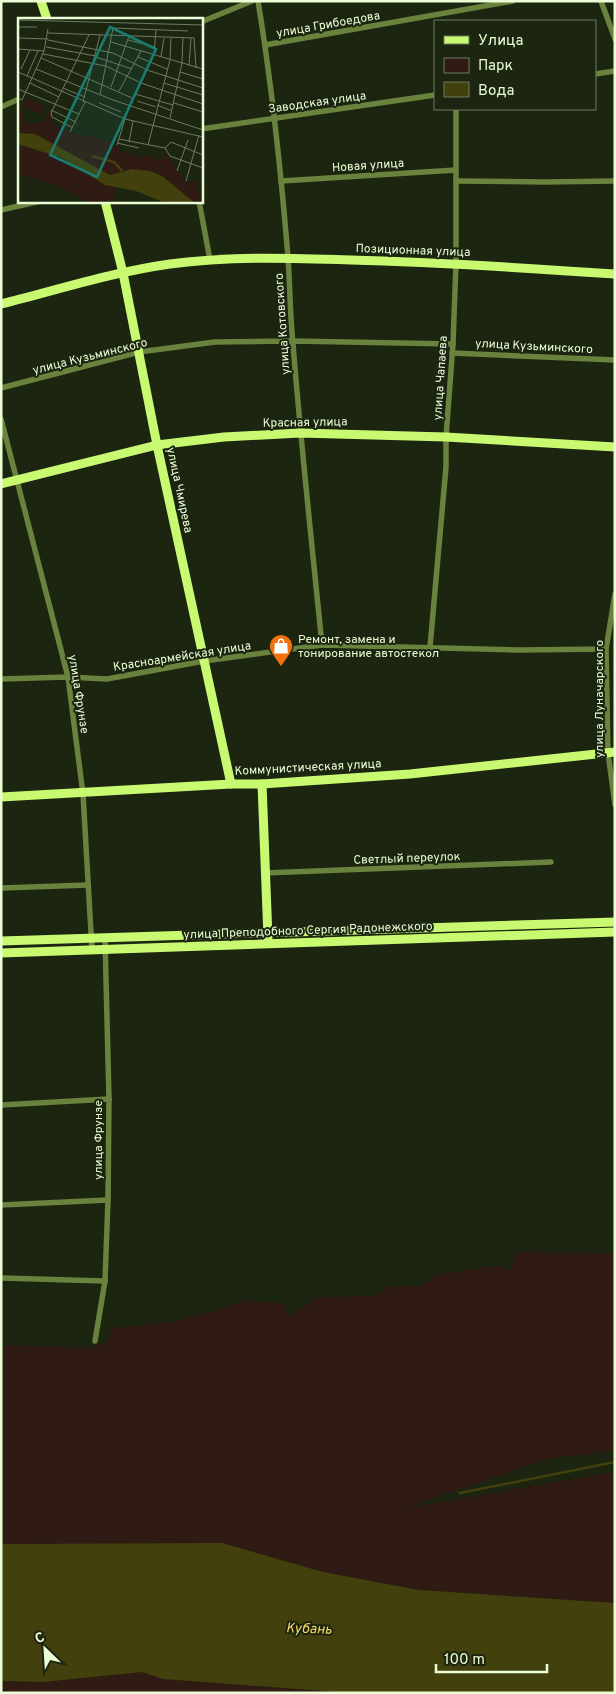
<svg xmlns="http://www.w3.org/2000/svg" width="616" height="1694" font-family="Overpass,sans-serif">
<rect width="100%" height="100%" fill="#1b2510"/>
<g fill="#2f1b13">
<polygon points="515,1252 615,1253 615,1451 552,1458 404,1508 615,1472 615,1603 419,1590 323,1572 222,1543 1,1544 1,1347 9,1345 87,1348 106,1343 113,1328 172,1322 217,1310 247,1299 256,1303 267,1301 283,1304 288,1316 316,1298 379,1295 388,1286 422,1286 436,1275 494,1266 511,1270"/>
<polygon points="142,1672 163,1679 350,1693 1,1693 1,1681 43,1682"/>
</g>
<polygon fill="#42400c" points="222,1543 323,1572 419,1590 615,1603 615,1693 350,1693 163,1679 142,1672 43,1682 1,1681 1,1544"/>
<g fill="none" stroke-linecap="round" stroke-linejoin="round">
<polyline stroke="#42400c" stroke-width="2.5" points="460,1493 615,1462"/>
<g stroke="#69823d" stroke-width="5.5">
<path d="M 258,1 C 272,86 281,172 288,257 C 290,286 290,315 293,344 C 301,445 312,545 322,645"/>
<polyline points="601,1 615,39"/>
<polyline points="201,22 252,1"/>
<polyline points="265,45 513,1"/>
<polyline points="595,74 615,71"/>
<polyline points="1,107 19,99"/>
<polyline points="201,129 435,95"/>
<polyline points="281,181 456,170"/>
<polyline points="456,181 545,182 615,181"/>
<polyline points="199,201 210,260"/>
<polyline points="1,210 41,201"/>
<polyline points="452,353 615,360"/>
<polyline points="1,388 139,352 215,342 292,341 453,344"/>
<polyline points="1,419 68,677 83,794 92,950"/>
<polyline points="615,594 606,649 608,753 615,805"/>
<polyline points="430,647 446,467 446,437 453,344 456,263 456,109"/>
<polyline points="1,679 68,677 107,679 204,661 322,645 519,650 606,649"/>
<polyline points="264,873 551,862"/>
<polyline points="1,888 88,885"/>
<polyline points="1,1105 109,1099"/>
<polyline points="1,1205 108,1200"/>
<polyline points="1,1278 105,1281"/>
<polyline points="95,1341 105,1281 108,1200 109,1099 105,939"/>
</g>
<g stroke="#c9f971" stroke-width="9">
<polyline points="41,1 47,19"/>
<polyline points="105,201 123,273 157,445 231,784"/>
<path d="M 1,304 C 57,290 113,272 170,264 C 230,256 291,258 351,260 C 439,262 527,268 615,274"/>
<polyline points="1,484 157,445 224,437 300,433 446,437 615,447"/>
<polyline points="262,784 268,938"/>
<polyline points="1,797 231,784 262,784 410,774 615,752"/>
<polyline points="1,941 615,922"/>
<polyline points="1,953 615,932"/>
</g>
</g>
<defs>
<g id="shop-pin" transform="scale(1.25)"><path d="M0 17L-7.5 6A9.5 9.5 0 1 1 7.5 6Z" fill="#f56f0a" stroke="#1b2510"/><path d="M-5-2.5h2.3a2.7 3.5 0 0 1 5.4 0H5L5.5 6h-11ZM-1.5-2.5h3a1.5 2.3 0 0 0-3 0Z" fill="#fff"/></g>
</defs>
<g fill-rule="evenodd">
<use href="#shop-pin" x="281" y="646"/>
</g>
<g text-anchor="middle" stroke-width="4" stroke-linejoin="round" paint-order="stroke">
<g font-size="12" fill="#ecfdd6" stroke="#1b2510">
<text transform="translate(328 24) rotate(-10)" y="4">улица Грибоедова</text>
<text transform="translate(317 102) rotate(-8)" y="4">Заводская улица</text>
<text transform="translate(368 165) rotate(-4)" y="4">Новая улица</text>
<text transform="translate(413 250) rotate(2)" y="4">Позиционная улица</text>
<text transform="translate(282 324) rotate(-94)" y="4">улица Котовского</text>
<text transform="translate(534 346) rotate(3)" y="4">улица Кузьминского</text>
<text transform="translate(90 356) rotate(-14)" y="4">улица Кузьминского</text>
<text transform="translate(440 378) rotate(-86)" y="4">улица Чапаева</text>
<text transform="translate(305 422) rotate(-1)" y="4">Красная улица</text>
<text transform="translate(180 490) rotate(78)" y="4">улица Чмирева</text>
<text transform="translate(182 656) rotate(-9)" y="4">Красноармейская улица</text>
<text transform="translate(79 694) rotate(81)" y="4">улица Фрунзе</text>
<text transform="translate(599 699) rotate(-90)" y="4">улица Луначарского</text>
<text transform="translate(308 767) rotate(-3)" y="4">Коммунистическая улица</text>
<text transform="translate(407 858) rotate(-2)" y="4">Светлый переулок</text>
<text transform="translate(308 930) rotate(-2)" y="4">улица Преподобного Сергия Радонежского</text>
<text transform="translate(98 1140) rotate(-90)" y="4">улица Фрунзе</text>
</g>
<g font-size="12" fill="#ecfdd6" stroke="#1b2510" text-anchor="start">
<text x="298" y="643">Ремонт, замена и<tspan x="298" dy="14">тонирование автостекол</tspan></text>
</g>
<g font-size="14" font-style="italic" fill="#f9db68" stroke="#1b2510">
<text transform="translate(309 1628) rotate(2)" y="5">Кубань</text>
</g>
</g>
<g transform="translate(18 18)">
<rect width="185" height="185" fill="#1b2510"/>
<path d="M 6,81 L 10,81 L 27,89 L 22,96 L 6,88 ZM 0,87 L 5,89 L 6,102 L 11,105 L 25,105 L 30,95 L 27,94 L 34,91 L 32,97 L 38,110 L 86,122 L 99,128 L 102,133 L 120,139 L 132,137 L 138,142 L 145,141 L 148,134 L 164,161 L 173,165 L 178,163 L 181,176 L 185,167 L 182,179 L 185,185 L 177,185 L 144,158 L 132,153 L 105,153 L 104,149 L 95,143 L 73,138 L 96,145 L 103,151 L 104,154 L 92,157 L 18,117 L 0,115 ZM 0,126 L 44,140 L 78,162 L 99,170 L 95,183 L 72,185 L 40,168 L 0,156 Z" fill="#2f1b13"/>
<path d="M 0,115 L 17,116 L 92,157 L 114,151 L 132,153 L 144,158 L 177,185 L 147,185 L 118,173 L 87,167 L 44,140 L 0,126 Z" fill="#42400c"/>
<path fill="none" stroke="#42400c" stroke-width="2.5" d="M 74,138 L 96,144 L 104,153"/>
<path fill="none" stroke="#6f7b5f" stroke-width="1" d="M 0,2 L 185,7M 0,9 L 19,9M 30,15 L 176,20 L 178,50M 0,20 L 30,21M 30,22 L 95,35 L 129,52 L 185,70M 110,22 L 137,29M 93,24 L 185,51M 28,29 L 78,38M 0,31 L 26,33 L 14,60 L 0,54M 26,33 L 30,11M 25,36 L 88,48 L 123,65 L 185,86M 143,38 L 146,20M 78,39 L 114,51M 120,39 L 149,51M 23,40 L 114,80M 164,45 L 165,20M 171,48 L 173,20M 3,51 L 12,32M 18,51 L 95,82 L 185,112M 162,54 L 185,61M 9,58 L 20,33M 14,60 L 107,101 L 185,119M 12,65 L 41,79M 146,65 L 185,77M 93,69 L 111,18M 45,70 L 67,79M 0,71 L 61,96M 101,73 L 123,33M 117,76 L 155,87M 82,77 L 95,10 L 170,13M 0,80 L 4,82 L 14,60M 119,83 L 138,89M 65,84 L 82,17M 81,85 L 103,94M 156,85 L 185,94M 139,87 L 154,93M 33,92 L 58,104M 152,100 L 164,45M 55,110 L 34,99 L 33,95 L 71,17M 52,114 L 67,84M 101,121 L 147,130M 111,124 L 115,103M 99,125 L 121,130M 99,127 L 111,88 L 136,37 L 138,12M 130,127 L 152,42 L 153,20M 147,130 L 152,138 L 185,150M 147,130 L 153,124 L 185,137M 159,153 L 170,122M 168,163 L 181,117"/>
<path fill="#1a7d73" fill-opacity="0.15" stroke="#1a7d73" stroke-width="2.5" d="M 92,9 L 138,31 L 79,159 L 32,137 Z"/>
<rect width="185" height="185" fill="none" stroke="#ecfdd6" stroke-width="2.5"/>
</g>
<rect width="616" height="1694" fill="none" stroke="#ecfdd6" stroke-width="5"/>
<rect x="434" y="20" width="162" height="90" fill="#1b2510" stroke="#6f7b5f"/>
<rect x="444" y="36" width="25" height="8" fill="#c9f971" stroke="#6f7b5f"/>
<text x="478" y="45" font-size="15" fill="#ecfdd6">Улица</text>
<rect x="444" y="58" width="25" height="15" fill="#2f1b13" stroke="#6f7b5f"/>
<text x="478" y="70" font-size="15" fill="#ecfdd6">Парк</text>
<rect x="444" y="82" width="25" height="15" fill="#42400c" stroke="#6f7b5f"/>
<text x="478" y="95" font-size="15" fill="#ecfdd6">Вода</text>
<g transform="translate(45 1649) rotate(335)" stroke="#1b2510" stroke-width="4" paint-order="stroke">
<path d="M0-4L9 19L0 12L-9 19Z" fill="#ecfdd6"/>
<text y="-8" font-size="14" font-weight="bold" text-anchor="middle" fill="#ecfdd6">С</text>
</g>
<path d="M436 1664v8h111v-8" fill="none" stroke="#ecfdd6" stroke-width="2.5"/>
<text x="444" y="1664" font-size="15" fill="#ecfdd6" stroke="#1b2510" stroke-width="4" paint-order="stroke">100 m</text>
</svg>
